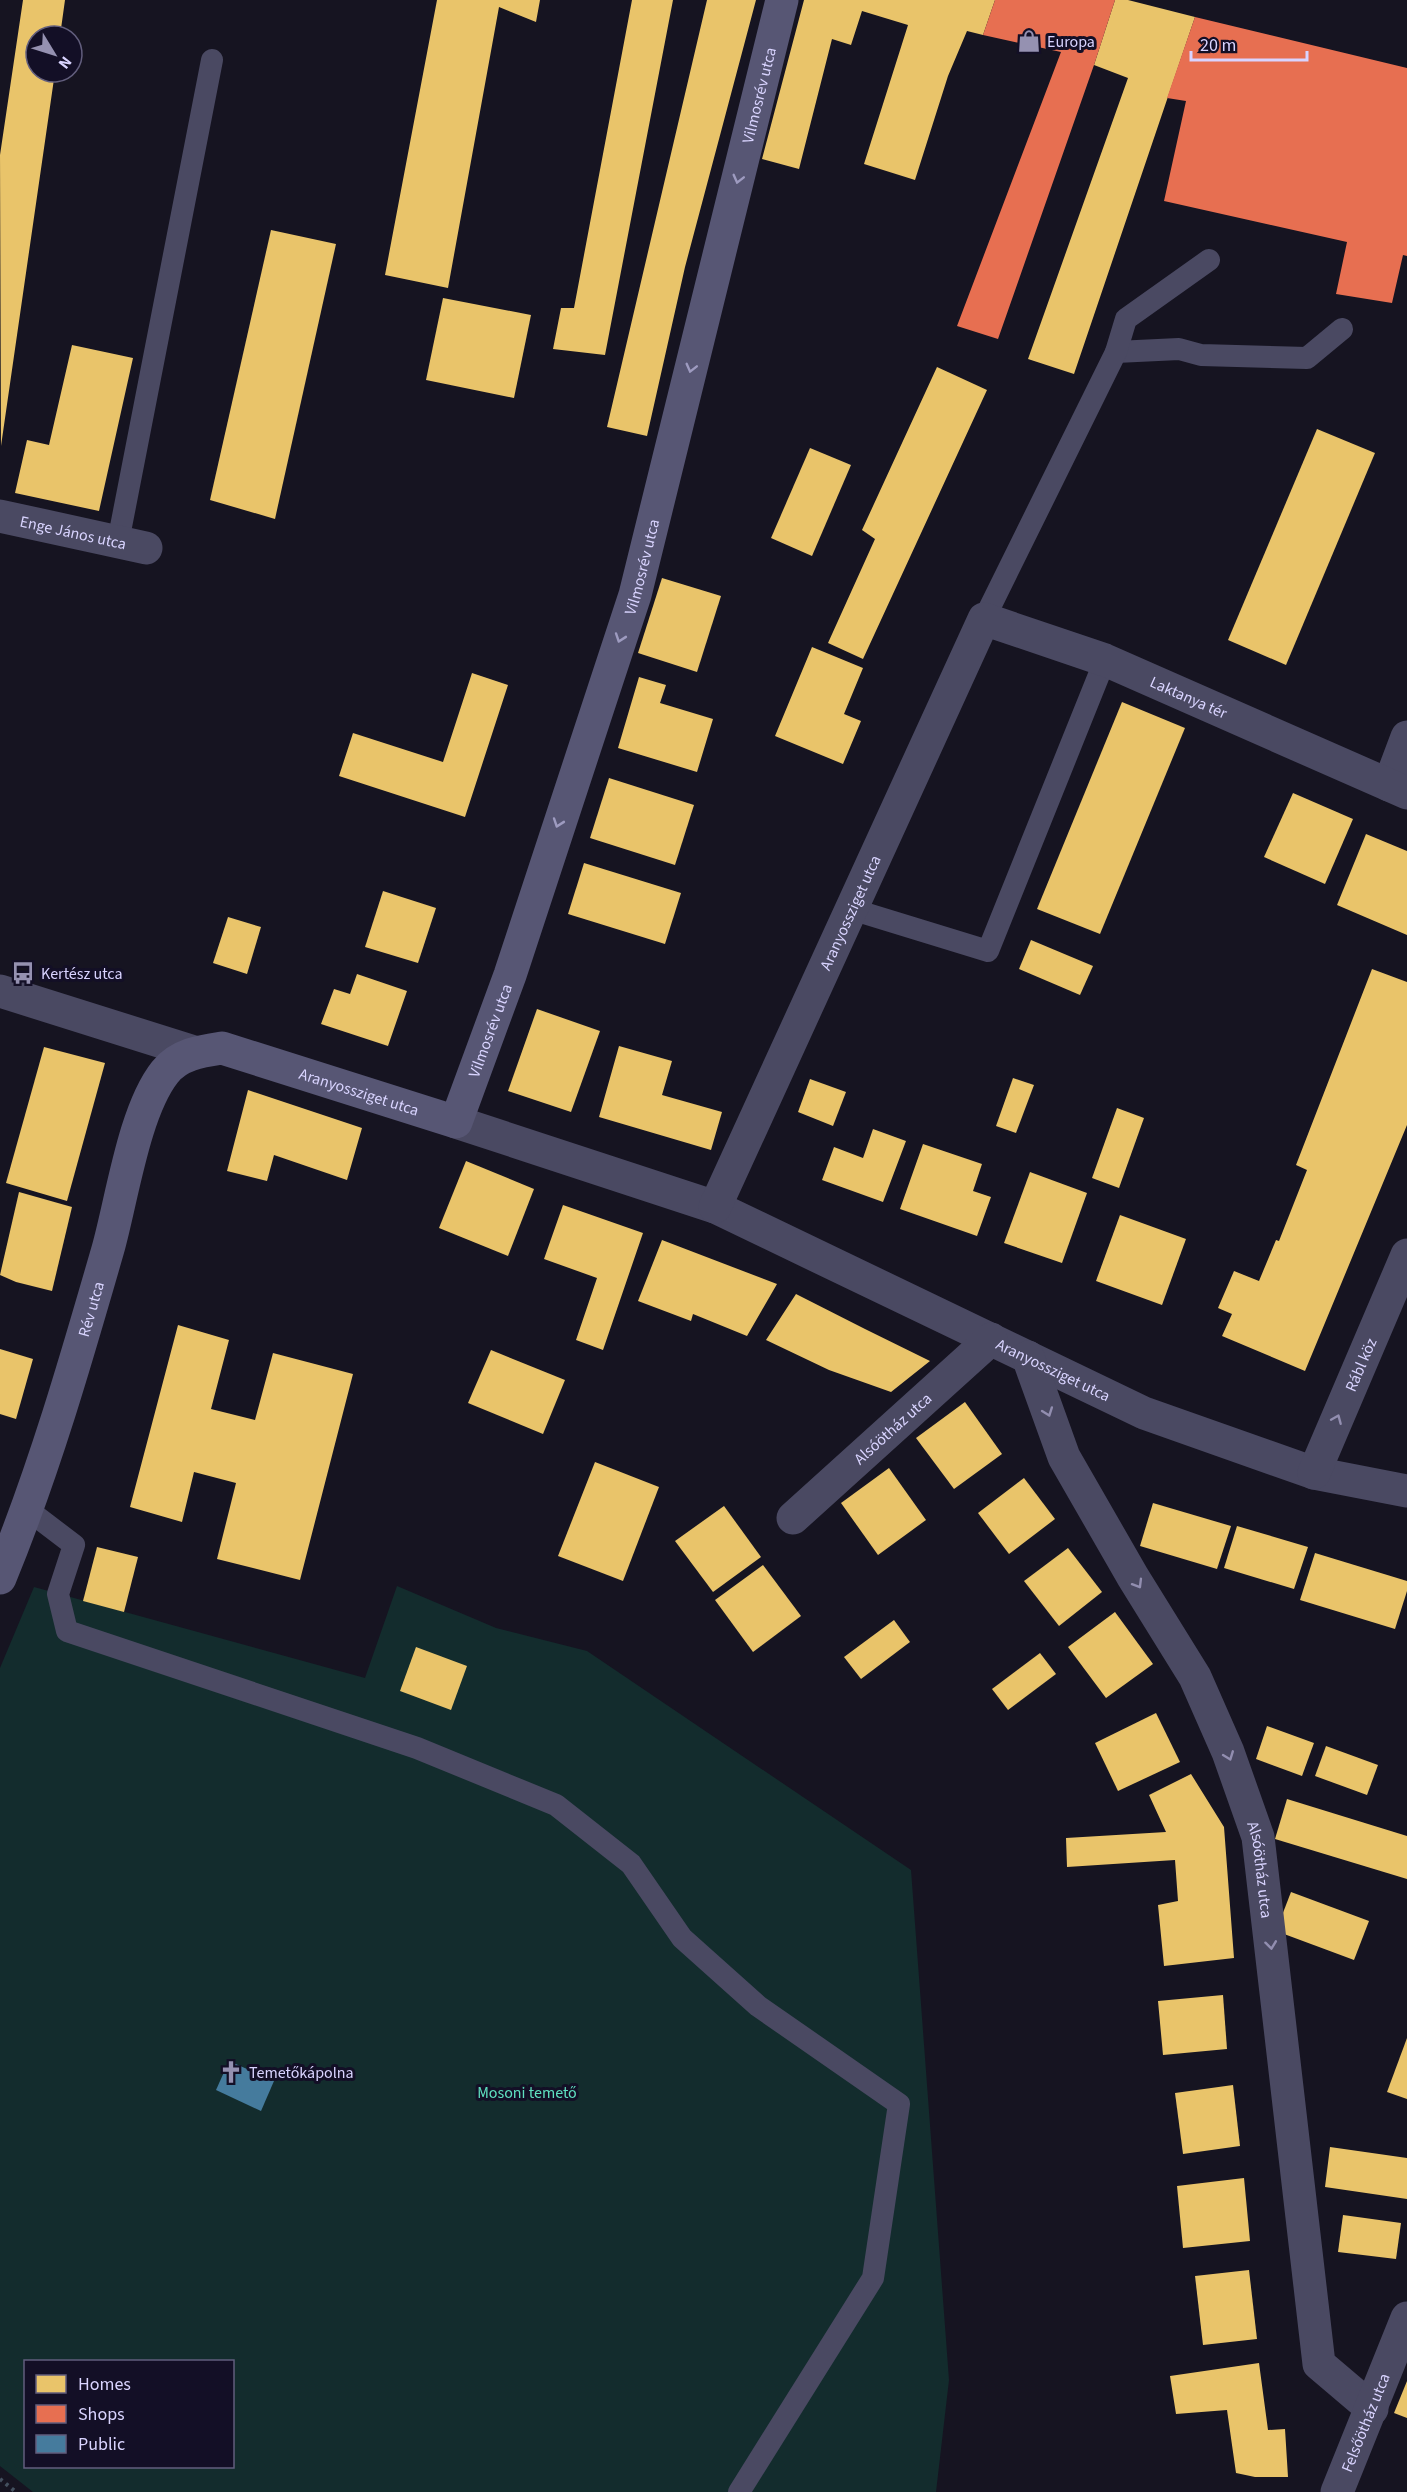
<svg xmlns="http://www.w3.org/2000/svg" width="1407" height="2492" font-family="'Source Sans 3',sans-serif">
<rect width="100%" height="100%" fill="#161421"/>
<path fill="#132c2d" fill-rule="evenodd" d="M 397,1586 L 496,1628 L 587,1651 L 911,1870 L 949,2380 L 936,2492 L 33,2492 L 0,2466 L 0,1668 L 34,1587 L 365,1678 ZM 26,2362 L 232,2362 L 232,2466 L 26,2466 Z"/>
<g fill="#e9c46a">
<polygon points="23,0 65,0 60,36 36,36 36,72 55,72 1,446 0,155"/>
<polygon points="437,0 540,0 536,22 499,7 448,288 385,275"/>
<polygon points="632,0 673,0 605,355 553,349 561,308 574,308"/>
<polygon points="707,0 756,0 685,267 647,436 607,427"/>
<polygon points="804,0 995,0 983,35 967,31 948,76 915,180 864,164 908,25 862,11 851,45 832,39 799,169 762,159"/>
<polygon points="1115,0 1128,0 1195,17 1074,374 1028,359 1128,78 1094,65"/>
<polygon points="271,230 336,244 275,519 210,500"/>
<polygon points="443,298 531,315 514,398 426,380"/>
<polygon points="72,345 133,358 99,511 15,493 27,440 49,445"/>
<polygon points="937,367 987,390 863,659 828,643 875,539 862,530"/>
<polygon points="1317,429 1375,453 1286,665 1228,640"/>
<polygon points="810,448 851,465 812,556 771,538"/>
<polygon points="662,578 721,596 697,672 638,653"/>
<polygon points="812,647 863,668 844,714 861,721 843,764 775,736"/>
<polygon points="472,673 508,685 465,817 339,776 353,733 443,762"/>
<polygon points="639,677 666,685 660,703 713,719 697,772 618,748"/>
<polygon points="1122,702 1185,728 1100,934 1037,909"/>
<polygon points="609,778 694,805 675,865 590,838"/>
<polygon points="1293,793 1353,819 1325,884 1264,857"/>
<polygon points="1366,834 1407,851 1407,935 1337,905"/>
<polygon points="584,863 681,893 665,944 568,914"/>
<polygon points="383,891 436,908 418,963 365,947"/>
<polygon points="228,917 261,927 247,974 213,963"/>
<polygon points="1031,940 1093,966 1080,995 1019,969"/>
<polygon points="1372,969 1407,982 1407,1125 1305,1371 1222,1336 1232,1314 1218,1308 1234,1271 1259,1281 1276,1240 1279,1241 1307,1170 1296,1165"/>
<polygon points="357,974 407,991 388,1046 321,1024 334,989 350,994"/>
<polygon points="537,1009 600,1031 571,1112 508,1091"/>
<polygon points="619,1046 672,1061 662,1095 722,1112 711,1150 599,1117"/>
<polygon points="44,1047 105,1063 67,1201 6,1183"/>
<polygon points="1013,1078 1034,1085 1016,1133 996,1126"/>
<polygon points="810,1079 846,1092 833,1126 798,1112"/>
<polygon points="248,1090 362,1128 347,1180 274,1155 267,1181 227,1171"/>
<polygon points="1117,1108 1144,1118 1119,1188 1092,1178"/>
<polygon points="873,1129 906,1141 883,1202 822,1180 834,1147 863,1158"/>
<polygon points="923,1144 982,1164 973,1191 991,1197 977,1236 900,1209"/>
<polygon points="466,1161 534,1189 508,1256 439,1228"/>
<polygon points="1030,1172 1087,1193 1062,1263 1004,1243"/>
<polygon points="19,1192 72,1207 52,1291 16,1282 0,1275"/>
<polygon points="563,1205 643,1233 603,1350 576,1340 597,1278 544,1259"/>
<polygon points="1120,1215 1186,1239 1162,1305 1096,1281"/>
<polygon points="662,1240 777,1284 747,1336 693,1314 691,1321 638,1301"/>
<polygon points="796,1294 865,1329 930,1361 891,1392 829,1370 766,1340"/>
<polygon points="178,1325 229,1340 211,1409 255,1420 273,1353 353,1374 300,1580 217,1559 236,1483 194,1472 182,1522 130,1507"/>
<polygon points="0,1349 33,1359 16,1419 0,1414"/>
<polygon points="491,1350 565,1380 543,1434 468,1403"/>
<polygon points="965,1402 1002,1454 954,1489 916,1438"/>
<polygon points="595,1462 659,1487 623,1581 558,1556"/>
<polygon points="889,1468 926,1520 878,1555 841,1503"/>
<polygon points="1024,1478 1055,1519 1009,1554 978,1513"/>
<polygon points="1153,1503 1231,1526 1217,1569 1140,1546"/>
<polygon points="724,1506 761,1557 713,1592 675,1541"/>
<polygon points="1237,1526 1308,1547 1294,1589 1224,1568"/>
<polygon points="97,1547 138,1557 124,1612 83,1601"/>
<polygon points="1068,1548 1102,1592 1059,1626 1024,1581"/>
<polygon points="1315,1553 1407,1581 1407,1591 1395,1629 1300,1600"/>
<polygon points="763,1565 801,1616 753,1652 715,1600"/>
<polygon points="1115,1612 1153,1664 1106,1698 1068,1647"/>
<polygon points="894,1620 910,1642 861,1679 844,1657"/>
<polygon points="416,1647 467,1666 451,1710 400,1691"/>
<polygon points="1040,1653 1056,1674 1008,1710 992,1689"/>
<polygon points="1156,1713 1180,1762 1118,1791 1095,1743"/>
<polygon points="1267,1726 1314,1743 1302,1776 1256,1759"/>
<polygon points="1326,1746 1378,1765 1367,1795 1315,1776"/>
<polygon points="1191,1774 1224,1827 1234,1958 1164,1966 1158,1905 1178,1901 1175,1860 1067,1867 1066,1838 1166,1832 1149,1795"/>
<polygon points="1287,1799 1407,1836 1407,1879 1275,1839"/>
<polygon points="1291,1892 1369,1921 1354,1960 1276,1931"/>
<polygon points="1223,1995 1227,2049 1163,2055 1158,2001"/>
<polygon points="1407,2038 1407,2099 1387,2092"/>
<polygon points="1233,2085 1240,2146 1183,2154 1175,2093"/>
<polygon points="1330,2147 1407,2158 1407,2199 1325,2187"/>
<polygon points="1244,2178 1250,2241 1183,2248 1177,2186"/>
<polygon points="1343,2215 1401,2223 1396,2259 1338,2252"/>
<polygon points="1249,2270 1257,2339 1203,2345 1195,2276"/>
<polygon points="1259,2363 1268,2430 1285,2429 1288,2477 1255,2477 1236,2473 1227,2410 1176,2414 1170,2376"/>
<polygon points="1407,2381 1407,2418 1394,2413"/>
</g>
<g fill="#e76f51">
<polygon points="995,0 1115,0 1094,65 998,339 957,326 1061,52 983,35"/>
<polygon points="1195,17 1407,68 1407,256 1403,255 1392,303 1336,294 1347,242 1164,201 1186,101 1167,98"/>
</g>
<polygon fill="#457b9d" points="229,2061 274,2081 261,2111 216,2090"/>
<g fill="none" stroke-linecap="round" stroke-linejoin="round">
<polyline stroke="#44505f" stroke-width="4" stroke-dasharray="3 4.5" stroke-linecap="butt" points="0,2479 16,2492"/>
<g stroke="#4a4962" stroke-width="22">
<polyline points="1116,352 1179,349 1201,355 1307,358 1342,329"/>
<polyline points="118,542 212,60"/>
<polyline points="984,619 1116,352 1126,319 1209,260"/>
<polyline points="851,909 988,951 1105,660"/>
<polyline points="28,1510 74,1545 58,1594 67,1631 417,1748 556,1805 631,1864 682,1938 758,2006 899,2104 873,2278 739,2492"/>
</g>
<g stroke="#4a4962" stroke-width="33">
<path id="s1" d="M 0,516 L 146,548"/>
<polyline points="1389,785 1407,737"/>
<polyline points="0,991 194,1052"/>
<path id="s2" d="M 456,1122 L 715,1207 L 1144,1413 L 1314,1473 L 1407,1491"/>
<path id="s3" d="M 715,1207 L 984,619 L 1105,660 L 1407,793"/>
<path id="s4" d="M 1028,1357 L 1064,1457 L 1133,1577 L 1195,1677 L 1228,1752 L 1258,1837 L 1319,2364 L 1372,2409"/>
<path id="s5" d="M 1314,1473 L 1407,1255"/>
<path id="s6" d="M 793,1518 L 991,1339"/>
<path id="s7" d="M 1337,2492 L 1407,2318"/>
</g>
<path stroke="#575674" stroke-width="33" id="s8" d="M 0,1578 C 44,1471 76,1360 108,1249 C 122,1199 134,1111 165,1072 C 179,1054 202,1051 222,1048 L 456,1122 L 510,975 L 635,595 L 782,0"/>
</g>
<defs><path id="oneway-chevron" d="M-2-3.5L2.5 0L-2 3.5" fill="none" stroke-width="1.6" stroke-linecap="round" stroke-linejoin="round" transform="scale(1.5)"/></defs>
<g stroke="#9e9bc0">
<use href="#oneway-chevron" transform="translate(738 179) rotate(104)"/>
<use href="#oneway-chevron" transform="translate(691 368) rotate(104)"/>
<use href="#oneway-chevron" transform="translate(620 638) rotate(109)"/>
<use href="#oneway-chevron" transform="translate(558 823) rotate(109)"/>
</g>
<g stroke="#928eb0">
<use href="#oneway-chevron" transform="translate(1048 1412) rotate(70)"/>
<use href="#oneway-chevron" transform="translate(1337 1419) rotate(-67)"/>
<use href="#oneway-chevron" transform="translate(1138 1584) rotate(59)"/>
<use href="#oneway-chevron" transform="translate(1229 1756) rotate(69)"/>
<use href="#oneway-chevron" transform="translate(1271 1945) rotate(83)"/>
</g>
<defs>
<g id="shop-bare" transform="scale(1.8)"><path d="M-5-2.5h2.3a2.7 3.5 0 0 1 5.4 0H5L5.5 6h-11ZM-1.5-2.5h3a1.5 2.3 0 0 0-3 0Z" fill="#9591b1" stroke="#130f26" stroke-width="2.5" paint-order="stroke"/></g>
<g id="bus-bare" transform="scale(1.8)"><path d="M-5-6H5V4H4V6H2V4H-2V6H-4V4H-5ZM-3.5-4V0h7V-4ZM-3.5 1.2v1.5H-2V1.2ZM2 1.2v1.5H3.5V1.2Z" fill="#9591b1" stroke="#130f26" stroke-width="2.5" paint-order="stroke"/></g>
<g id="church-bare" transform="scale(1.8)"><path d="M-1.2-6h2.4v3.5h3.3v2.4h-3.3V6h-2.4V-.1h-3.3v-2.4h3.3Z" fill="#9591b1" stroke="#130f26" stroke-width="2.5" paint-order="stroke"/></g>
</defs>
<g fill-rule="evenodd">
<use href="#shop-bare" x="1029" y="41"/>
<use href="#bus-bare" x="23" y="973"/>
<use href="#church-bare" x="231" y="2072"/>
</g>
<g text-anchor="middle" stroke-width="6" stroke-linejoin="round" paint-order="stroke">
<g font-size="16" fill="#d9d4ff" stroke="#130f26" text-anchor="start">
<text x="1047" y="47">Europa</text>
<text x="41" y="979">Kertész utca</text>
<text x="249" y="2078">Temetőkápolna</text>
</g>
<g font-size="16" fill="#d9d4ff" stroke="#130f26">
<text dy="6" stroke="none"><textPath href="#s8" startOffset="1914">Vilmosrév utca</textPath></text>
<text dy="6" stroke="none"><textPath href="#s1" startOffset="75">Enge János utca</textPath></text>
<text dy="6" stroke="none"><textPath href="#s8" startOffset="1428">Vilmosrév utca</textPath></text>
<text dy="6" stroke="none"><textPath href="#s3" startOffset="866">Laktanya tér</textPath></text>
<text dy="6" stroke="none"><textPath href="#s3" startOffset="324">Aranyossziget utca</textPath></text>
<text dy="6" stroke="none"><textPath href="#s8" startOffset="940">Vilmosrév utca</textPath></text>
<text dy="6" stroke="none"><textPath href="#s8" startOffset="741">Aranyossziget utca</textPath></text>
<text dy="6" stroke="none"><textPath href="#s8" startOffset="284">Rév utca</textPath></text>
<text dy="6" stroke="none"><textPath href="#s5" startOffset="118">Rábl köz</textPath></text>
<text dy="6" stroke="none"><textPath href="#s2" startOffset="648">Aranyossziget utca</textPath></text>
<text dy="6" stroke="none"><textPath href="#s6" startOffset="134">Alsóötház utca</textPath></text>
<text dy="6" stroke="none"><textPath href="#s4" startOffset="567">Alsóötház utca</textPath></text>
<text dy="6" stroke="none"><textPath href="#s7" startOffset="75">Felsőötház utca</textPath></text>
</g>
<g font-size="16" fill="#5fe0c0" stroke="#130f26">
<text x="527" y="2098">Mosoni temető</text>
</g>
</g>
<rect x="24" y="2360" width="210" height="108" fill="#130f26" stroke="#625e7d" stroke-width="1.5"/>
<rect x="36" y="2375" width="30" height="18" fill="#e9c46a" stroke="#625e7d" stroke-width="1.5"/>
<text x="78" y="2390" font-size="18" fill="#d9d4ff">Homes</text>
<rect x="36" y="2405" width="30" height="18" fill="#e76f51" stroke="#625e7d" stroke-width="1.5"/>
<text x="78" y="2420" font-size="18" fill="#d9d4ff">Shops</text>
<rect x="36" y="2435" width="30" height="18" fill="#457b9d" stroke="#625e7d" stroke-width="1.5"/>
<text x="78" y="2450" font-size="18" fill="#d9d4ff">Public</text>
<g transform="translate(54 54) rotate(128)"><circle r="28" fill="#130f26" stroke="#625e7d" stroke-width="1.5"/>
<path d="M0-4.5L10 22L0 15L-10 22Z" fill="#9591b1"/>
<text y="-9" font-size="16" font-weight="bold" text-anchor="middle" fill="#d9d4ff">N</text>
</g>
<path d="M1191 51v9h116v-9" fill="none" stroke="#d9d4ff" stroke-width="3"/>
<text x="1200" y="51" font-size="18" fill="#d9d4ff" stroke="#130f26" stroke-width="4.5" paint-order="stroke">20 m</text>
</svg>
